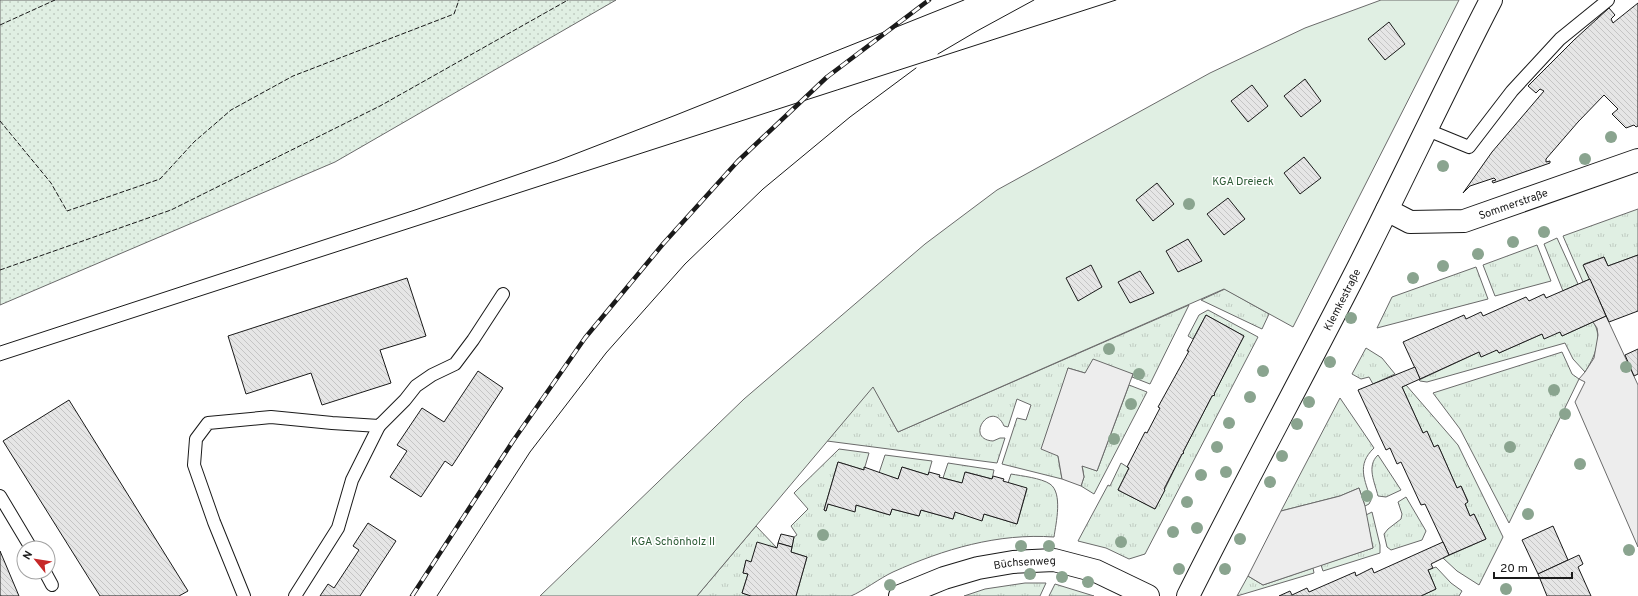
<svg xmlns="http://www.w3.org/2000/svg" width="1638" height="596" font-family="Overpass,sans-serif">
<defs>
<pattern id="grass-tufts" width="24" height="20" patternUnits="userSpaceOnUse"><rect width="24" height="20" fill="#e0efe3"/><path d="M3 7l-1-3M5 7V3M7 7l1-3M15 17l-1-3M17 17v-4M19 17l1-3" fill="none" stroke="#c0ccc2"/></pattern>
<pattern id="park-dots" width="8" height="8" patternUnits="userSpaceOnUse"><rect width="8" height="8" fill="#e0efe3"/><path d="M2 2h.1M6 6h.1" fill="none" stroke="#c0ccc2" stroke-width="1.8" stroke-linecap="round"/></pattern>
<pattern id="building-back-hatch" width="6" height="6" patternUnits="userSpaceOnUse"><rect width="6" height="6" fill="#e6e6e6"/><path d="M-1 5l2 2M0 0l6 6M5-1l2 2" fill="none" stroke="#c5c5c5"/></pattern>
</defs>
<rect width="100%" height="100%" fill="#fff"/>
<g fill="url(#grass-tufts)" stroke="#6a6a6a">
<polygon points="1638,209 1638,255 1608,266 1604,257 1584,264 1590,279 1583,282 1563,236"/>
<polygon points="1557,238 1578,284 1563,291 1544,244"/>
<polygon points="1537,245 1551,281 1495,296 1483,265"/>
<polygon points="1476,267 1488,299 1377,328 1392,297"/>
<polygon points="1225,289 1269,314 1262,329 1201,300"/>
<path d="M 1189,305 L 1150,384 L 1132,377 L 1133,374 L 1085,373 L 1068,368 L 1058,456 L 1062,479 L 1002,464 L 1017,418 L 1026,420 L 1031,405 L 1017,399 L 1008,427 L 1004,426 C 992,398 963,439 993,441 L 1000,438 L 1005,438 L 997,463 L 827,441 L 873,386 L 898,432 Z"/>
<polygon points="1208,310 1258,337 1145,554 1129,559 1106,548 1078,541 1108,485 1110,486 1121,463 1129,468 1118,490 1155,509 1182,454 1184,453 1183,452 1212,396 1214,395 1214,394 1244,336 1206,315 1193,339 1188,336 1199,315"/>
<path d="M 1593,322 C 1604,337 1594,358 1585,372 L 1573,359 L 1565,343 L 1427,382 L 1420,381 L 1419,380 L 1479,352 L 1497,350 L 1499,353 L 1542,334 L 1560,332 L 1562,336 Z"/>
<polygon points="1366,348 1382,358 1395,374 1373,384 1369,377 1361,379 1352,374"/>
<polygon points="1562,352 1572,374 1579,379 1509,523 1460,429 1433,393"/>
<polygon points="1129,385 1147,392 1094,494 1081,486 1084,477 1082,465 1097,471"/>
<polygon points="1406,385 1458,445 1503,537 1479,585 1457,571 1443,558 1486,539 1474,514 1470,516 1465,504 1468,501 1461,486 1457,488 1438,445 1434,447 1427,432 1423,433 1402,387"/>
<path d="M 1340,398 L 1374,448 C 1356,465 1365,480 1371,500 L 1369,504 L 1365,506 L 1359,488 L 1340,496 L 1281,511 Z"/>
<path d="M 839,449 L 869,453 L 864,470 L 838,462 L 824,510 L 826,511 L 828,504 L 855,511 L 856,505 L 890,515 L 892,509 L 919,516 L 921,510 L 953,519 L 955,512 L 982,520 L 984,514 L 1017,524 L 1027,489 L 1008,483 L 1011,474 C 1022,476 1041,478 1050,484 C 1063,493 1056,523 1054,537 C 998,533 944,549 893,572 C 880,578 863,591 851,596 C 843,596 807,596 796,596 L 807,557 L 791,552 L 794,537 L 797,535 L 791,526 L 808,509 L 794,493 Z"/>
<polygon points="885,455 932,461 928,475 902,467 898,479 879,473"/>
<path d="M 1378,455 L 1401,490 L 1386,497 L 1378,496 C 1375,483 1366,466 1378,455 Z"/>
<polygon points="948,463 994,470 992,479 966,472 962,483 943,478"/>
<polygon points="1406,497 1426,531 1422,540 1391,550 1387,547 1384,534 1388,529 1401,519 1402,514 1398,502"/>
<polygon points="1372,512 1380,545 1380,553 1323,571 1321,565 1373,548 1366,515"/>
<polygon points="756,526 777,548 751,562 746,561 743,573 748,574 742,593 751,596 697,596"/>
<polygon points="1436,567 1451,583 1462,591 1459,596 1421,596 1436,589 1428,570"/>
<polygon points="1313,568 1314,573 1237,596 1248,576 1263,585"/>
<polygon points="1025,583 1046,583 1040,596 964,596 985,589"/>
<polygon points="1055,584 1094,596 1049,596"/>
</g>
<polygon fill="url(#park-dots)" stroke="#6a6a6a" points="0,0 616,0 335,162 0,305"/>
<polygon fill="#e0efe3" stroke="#6a6a6a" points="1381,0 1459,0 1293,327 1224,289 898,432 873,387 697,596 540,596 744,399 925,244 997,190 1210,73 1305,28"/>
<g fill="#ededed" stroke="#6a6a6a">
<polygon points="1606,316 1638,385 1638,547 1575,402 1585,382 1579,379 1585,372 1594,358 1598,335 1597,328 1593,322"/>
<polygon points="1093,359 1133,374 1097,471 1082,466 1084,477 1081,486 1062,479 1058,456 1041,449 1068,368 1085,373"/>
<polygon points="1359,488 1365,506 1373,548 1263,585 1248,576 1281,511 1340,496"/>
</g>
<g fill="url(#building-back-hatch)" stroke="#1a1a1a">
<polygon points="1638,3 1638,126 1636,127 1634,125 1626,128 1612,114 1618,109 1604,95 1578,122 1546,159 1546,162 1550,161 1550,163 1493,183 1492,181 1496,180 1494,178 1470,186 1463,193 1492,152 1544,91 1540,89 1536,93 1528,86 1574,40 1609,8 1615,15 1611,19 1613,23"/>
<polygon points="1389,22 1405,44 1385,60 1368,39"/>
<polygon points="1305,79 1321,101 1301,117 1284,96"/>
<polygon points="1252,85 1268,106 1248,122 1231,101"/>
<polygon points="1304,157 1321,178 1300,194 1284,173"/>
<polygon points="1157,183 1174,204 1153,221 1136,200"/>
<polygon points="1228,198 1245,219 1224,235 1207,214"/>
<polygon points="1188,239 1202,261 1178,272 1166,251"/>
<polygon points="1638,255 1638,311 1609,322 1583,265 1604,257 1608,266"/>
<polygon points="1091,265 1102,287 1078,301 1066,278"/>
<polygon points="1140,271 1154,293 1130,303 1118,282"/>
<polygon points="407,278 426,336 380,350 391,383 322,405 311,373 246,394 228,336"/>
<polygon points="1590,279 1606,316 1562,336 1560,332 1544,339 1542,334 1499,353 1497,350 1481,357 1479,352 1420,379 1403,342 1464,315 1466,319 1481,312 1483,316 1526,297 1529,301 1544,294 1546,298"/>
<polygon points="1206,315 1244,336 1214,394 1215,395 1212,396 1183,452 1184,453 1182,454 1164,489 1165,490 1155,509 1118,490 1129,468 1127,467 1145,432 1147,433 1160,408 1158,407 1189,351 1187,351"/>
<polygon points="1638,349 1638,374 1634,376 1625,355"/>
<polygon points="1415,367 1420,379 1402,387 1423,433 1427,431 1434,447 1438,445 1457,488 1461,486 1468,502 1465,504 1470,516 1474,514 1486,539 1449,555 1425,504 1421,505 1401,462 1397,464 1390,448 1386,450 1358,390"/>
<polygon points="478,371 503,388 452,466 445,461 421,497 390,477 407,451 397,445 422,408 444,422"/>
<polygon points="69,400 188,591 179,596 100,596 3,441"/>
<polygon points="838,462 864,470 864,467 898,479 902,467 928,475 929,472 940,475 939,477 962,483 965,472 992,479 993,476 1004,479 1003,481 1027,488 1017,524 984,514 982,521 955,512 953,519 921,510 919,516 892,509 890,515 856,505 855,512 828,504 826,511 824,510"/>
<polygon points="368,523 396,541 360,596 320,596 328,584 334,588 359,550 353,546"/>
<polygon points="1553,526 1568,560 1538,574 1522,540"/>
<polygon points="781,534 794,537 792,547 778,543"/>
<polygon points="757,542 777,548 778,543 792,547 791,552 807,557 796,596 751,596 742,593 748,574 743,573 746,560 751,562"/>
<polygon points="1443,542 1449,555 1431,564 1433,568 1428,570 1436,589 1421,596 1279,596 1290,591 1292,595 1307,588 1309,592 1355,572 1356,576 1372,568 1374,573"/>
<polygon points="0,551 19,596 0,596"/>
<polygon points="1579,555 1583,564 1578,567 1591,596 1547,596 1538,574"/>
</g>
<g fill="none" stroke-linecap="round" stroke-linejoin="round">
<g stroke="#1a1a1a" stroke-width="14">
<g id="lane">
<polyline points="1425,129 1469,147 1512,91 1560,39 1608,0"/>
<polyline points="0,496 31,548"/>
<polyline points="45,572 52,585"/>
<polyline points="244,596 214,522 194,465 196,439 208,423 271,417 332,423 379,426 405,400 416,386 432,375 455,364 473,340 503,294"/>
<polyline points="295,596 338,528 352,480 379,426"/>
</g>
</g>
<g stroke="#1a1a1a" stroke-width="24">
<g id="street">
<path id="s1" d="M 1387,210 L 1410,222 L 1464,221 L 1638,160"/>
<path id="s2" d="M 900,596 L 944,578 L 978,568 L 1013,562 L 1054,560 L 1096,571 L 1148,596"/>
</g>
</g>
<g stroke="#1a1a1a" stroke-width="24">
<g id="secondary">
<path id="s3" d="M 1188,596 C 1243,486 1302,378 1358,268 C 1403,179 1445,89 1491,0"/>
</g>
</g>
<use href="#lane" stroke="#fff" stroke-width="12"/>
<use href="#street" stroke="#fff" stroke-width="22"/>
<use href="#secondary" stroke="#fff" stroke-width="22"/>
<g stroke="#1a1a1a" stroke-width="1">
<polyline points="938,54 977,31 1034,0"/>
<polyline points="0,346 415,210 557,161 676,115 964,0"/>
<path d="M 0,361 C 372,240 744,120 1116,0"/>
<polyline points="437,596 530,452 606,353 685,264 763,189 850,117 916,68"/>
</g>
<g stroke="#1a1a1a" stroke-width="4.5">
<polyline id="rail" points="412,596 513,441 585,338 663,244 738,161 827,77 929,0"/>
</g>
<use href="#rail" stroke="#fff" stroke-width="3" stroke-dasharray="9" stroke-linecap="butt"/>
<g stroke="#1a1a1a" stroke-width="1" stroke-dasharray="5 2" stroke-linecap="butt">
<polyline points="0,25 55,0"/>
<polyline points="0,121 51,183 67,211 160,179 194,142 231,110 293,76 454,14 459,0"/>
<polyline points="0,270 171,210 380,106 568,0"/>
</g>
</g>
<g fill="#8aa48f">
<circle cx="1611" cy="137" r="6"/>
<circle cx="1585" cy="159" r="6"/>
<circle cx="1443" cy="166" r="6"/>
<circle cx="1189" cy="204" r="6"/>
<circle cx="1544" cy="232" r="6"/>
<circle cx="1513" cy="242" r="6"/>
<circle cx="1478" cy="254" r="6"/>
<circle cx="1443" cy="266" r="6"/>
<circle cx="1413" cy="278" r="6"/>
<circle cx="1351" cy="318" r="6"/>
<circle cx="1109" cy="349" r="6"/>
<circle cx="1330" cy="362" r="6"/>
<circle cx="1626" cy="367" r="6"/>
<circle cx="1263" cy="371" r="6"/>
<circle cx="1139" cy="374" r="6"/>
<circle cx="1554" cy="390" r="6"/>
<circle cx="1250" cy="397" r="6"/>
<circle cx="1309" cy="402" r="6"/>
<circle cx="1131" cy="404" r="6"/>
<circle cx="1565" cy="414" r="6"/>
<circle cx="1229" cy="423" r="6"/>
<circle cx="1297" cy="424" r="6"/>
<circle cx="1114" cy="439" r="6"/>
<circle cx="1217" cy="447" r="6"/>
<circle cx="1510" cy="447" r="6"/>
<circle cx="1282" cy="456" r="6"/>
<circle cx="1580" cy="464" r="6"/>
<circle cx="1226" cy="472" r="6"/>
<circle cx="1201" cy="475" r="6"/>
<circle cx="1270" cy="482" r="6"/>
<circle cx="1367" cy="496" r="6"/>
<circle cx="1187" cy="502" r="6"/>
<circle cx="1528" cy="514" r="6"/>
<circle cx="1197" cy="528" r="6"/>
<circle cx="1173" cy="532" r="6"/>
<circle cx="823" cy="535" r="6"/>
<circle cx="1240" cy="539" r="6"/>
<circle cx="1121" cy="542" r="6"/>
<circle cx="1021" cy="546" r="6"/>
<circle cx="1049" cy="546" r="6"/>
<circle cx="1629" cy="550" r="6"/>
<circle cx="1179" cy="569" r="6"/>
<circle cx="1225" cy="569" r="6"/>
<circle cx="1030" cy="574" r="6"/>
<circle cx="1062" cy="577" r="6"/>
<circle cx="1088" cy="582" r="6"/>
<circle cx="890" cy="585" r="6"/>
<circle cx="1506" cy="589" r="6"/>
</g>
<g text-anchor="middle" stroke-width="3" stroke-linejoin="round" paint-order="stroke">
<g font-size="11" fill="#2b5a34" stroke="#fff">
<text x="1243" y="185">KGA Dreieck</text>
<text x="673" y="545">KGA Schönholz II</text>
</g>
<g font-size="11" fill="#1a1a1a" stroke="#fff">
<text dy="4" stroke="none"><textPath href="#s1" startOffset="132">Sommerstraße</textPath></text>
<text dy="4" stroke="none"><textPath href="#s3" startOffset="334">Klemkestraße</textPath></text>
<text dy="4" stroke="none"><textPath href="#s2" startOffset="130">Büchsenweg</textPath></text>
</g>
</g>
<g transform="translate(36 560) rotate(300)"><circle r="19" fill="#ffffff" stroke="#a3a3a3"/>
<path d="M0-3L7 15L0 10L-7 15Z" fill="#c62828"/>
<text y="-6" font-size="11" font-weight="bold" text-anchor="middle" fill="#1a1a1a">N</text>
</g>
<path d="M1494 572v6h78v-6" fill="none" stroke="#1a1a1a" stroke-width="2"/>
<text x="1500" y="572" font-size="12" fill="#1a1a1a" stroke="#ffffff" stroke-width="3" paint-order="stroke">20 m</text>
</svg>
